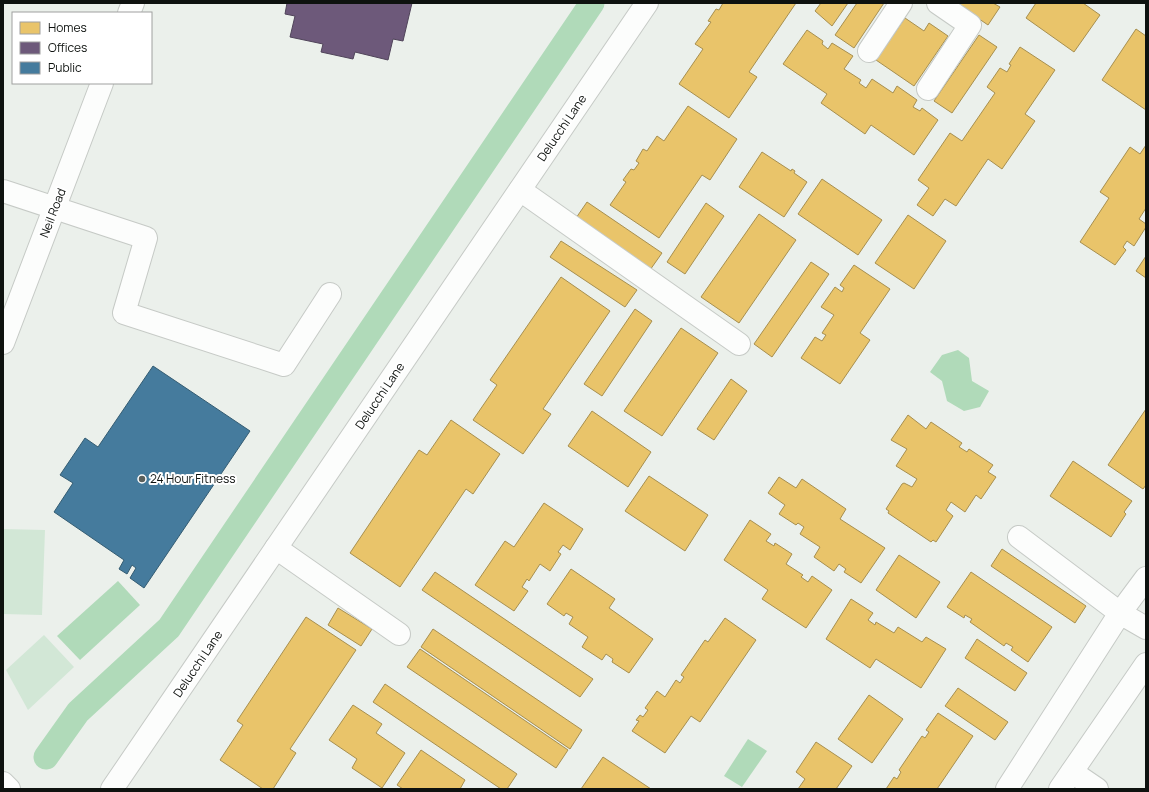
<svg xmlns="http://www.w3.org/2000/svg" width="1149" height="792" font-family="Manrope,sans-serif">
<rect width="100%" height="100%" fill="#ebf0eb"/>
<g fill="#d2e7d6">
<polygon points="3,529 45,530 42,615 3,614"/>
<polygon points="44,635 74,667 28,710 6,670"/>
</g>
<g fill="#b0dab9">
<polygon points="958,350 969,358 972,381 989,391 980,407 964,411 947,401 942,381 930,372 942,355"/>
<polygon points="118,581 140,605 80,660 57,636"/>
<polygon points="748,739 767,751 742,787 724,776"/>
</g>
<g fill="#e9c46a" stroke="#a78f4f">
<polygon points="723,3 796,3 749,72 757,77 729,118 679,84 703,49 695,44 711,22 708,21 716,9 719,10"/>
<polygon points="821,3 848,3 832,26 815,11"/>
<polygon points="857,3 884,3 854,48 835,35"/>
<polygon points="956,3 993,3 1000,7 988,25"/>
<polygon points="1036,3 1083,3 1100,15 1074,52 1026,18"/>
<polygon points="905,18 924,31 929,23 948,36 914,86 876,60"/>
<polygon points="1136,29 1146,36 1146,110 1102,80"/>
<polygon points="807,30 823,41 822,44 828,49 832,43 853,56 844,69 861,80 859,83 866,88 872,79 893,93 897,86 917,100 913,107 920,111 922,108 938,120 914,155 871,125 865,134 821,103 827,94 783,64"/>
<polygon points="979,35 997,47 952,113 934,101"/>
<polygon points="1020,47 1055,70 1025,114 1035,121 1002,169 988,159 956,206 945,199 933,216 917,205 929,188 918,180 950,133 962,141 995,93 987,87 1000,68 1007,72 1011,65 1009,64"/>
<polygon points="688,106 737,139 710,180 702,175 659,238 610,205 626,182 623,180 631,169 634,170 639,163 636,161 643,149 647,151 657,136 664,141"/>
<polygon points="1146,145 1146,208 1139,219 1146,224 1146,227 1134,246 1127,241 1123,247 1126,250 1115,265 1080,242 1109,198 1100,192 1130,147 1140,154"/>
<polygon points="762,152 791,171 792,169 795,171 794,173 807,182 784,217 739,187"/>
<polygon points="822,179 882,220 858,255 798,214"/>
<polygon points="587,202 662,253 650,270 576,218"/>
<polygon points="706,203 724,216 685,274 667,262"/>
<polygon points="759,214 796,240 739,323 701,297"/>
<polygon points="908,215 946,241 914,289 875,263"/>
<polygon points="561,241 637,290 625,307 550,257"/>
<polygon points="1146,256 1146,278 1136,271"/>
<polygon points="811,262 829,274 772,357 754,344"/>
<polygon points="854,265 890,289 860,333 870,340 840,384 801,358 815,337 822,341 826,335 822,333 834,315 821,307 835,287 842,292 844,288 840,285"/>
<polygon points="561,277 610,311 543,409 551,414 523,454 473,420 497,385 490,380"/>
<polygon points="635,309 652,321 602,396 584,384"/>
<polygon points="681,328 718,353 662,436 624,411"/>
<polygon points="731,379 747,391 714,440 697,429"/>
<polygon points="1146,409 1146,485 1143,489 1108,465"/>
<polygon points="592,411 651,452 628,487 568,446"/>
<polygon points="908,415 926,429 931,422 962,443 959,447 967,452 969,449 993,465 988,472 996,477 981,499 976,495 965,512 951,502 946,510 953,516 936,542 933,540 931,542 888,513 889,511 886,509 902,484 904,483 912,487 917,479 896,466 907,449 891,440"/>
<polygon points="451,420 500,454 473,494 466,489 400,587 350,553 419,450 427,455"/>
<polygon points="1073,461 1132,501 1124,512 1126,514 1111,537 1050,496"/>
<polygon points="649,476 708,515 685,551 625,511"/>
<polygon points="779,477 796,488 802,479 846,509 840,519 885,548 861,583 844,572 846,569 839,564 834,571 814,557 820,547 800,534 804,527 798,523 796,525 779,514 785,505 768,493"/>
<polygon points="544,503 583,529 570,550 563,545 558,552 561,554 550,571 540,564 529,581 527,579 522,587 528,591 514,611 475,585 505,541 514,547"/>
<polygon points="750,520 771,534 766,541 774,546 775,543 792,554 786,564 803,575 801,577 808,582 812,576 832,590 806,628 762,599 768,590 724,560"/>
<polygon points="1002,549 1086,606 1075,623 991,566"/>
<polygon points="899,555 940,582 916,618 876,590"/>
<polygon points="571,569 615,599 609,608 653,639 629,673 612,662 613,659 606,654 602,660 582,647 588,637 569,624 573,617 566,613 564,616 547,604"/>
<polygon points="435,572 593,679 580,697 422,590"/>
<polygon points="971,572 1052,627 1028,662 1011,650 1013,647 1006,643 1004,646 970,622 972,619 965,615 964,618 947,607"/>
<polygon points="851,599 873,613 868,620 875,625 876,622 894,633 898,627 922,642 926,637 946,649 921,688 876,659 870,668 826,639"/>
<polygon points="338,608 372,629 361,646 328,625"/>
<polygon points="306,617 356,650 290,749 296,753 273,789 263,789 220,760 243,725 237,721"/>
<polygon points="725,618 756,640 700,722 691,716 665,753 632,731 639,721 636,720 640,715 643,717 648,710 645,708 657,691 665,697 676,680 680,683 684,677 681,675 705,640 708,642"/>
<polygon points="433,629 582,730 570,749 421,647"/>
<polygon points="977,639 1027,673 1015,691 965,658"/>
<polygon points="420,649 568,750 556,768 407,667"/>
<polygon points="385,684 517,774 507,789 501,789 373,702"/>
<polygon points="958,688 1008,722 995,740 945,706"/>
<polygon points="869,695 903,719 872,763 838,739"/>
<polygon points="353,705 382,724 376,733 405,753 382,788 352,768 357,759 329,740"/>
<polygon points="938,713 973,736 937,789 886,789 894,777 897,779 901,772 899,770 922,736 925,738 929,732 926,730"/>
<polygon points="816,742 852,766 836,789 798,789 805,779 796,772"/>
<polygon points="421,750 465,780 460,789 403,789 397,785"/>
<polygon points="603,757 651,789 581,789"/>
</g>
<polygon fill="#6d597a" stroke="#50445a" points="287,3 412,3 403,41 393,39 388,60 355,52 353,59 321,52 323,44 290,37 295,16 285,14"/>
<polygon fill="#457b9d" stroke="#345c72" points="153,366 250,431 144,588 130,578 136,568 132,565 127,574 119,569 124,560 54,512 73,483 60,475 85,438 98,447"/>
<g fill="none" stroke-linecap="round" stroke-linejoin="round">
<polyline stroke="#b0dab9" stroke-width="25" points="46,757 78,712 169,628 592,3"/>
<g stroke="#c6cac6" stroke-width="24">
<g id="minor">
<polyline points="129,13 133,3"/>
<polyline points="869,51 901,3"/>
<polyline points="928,89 970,25 938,3"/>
<polyline points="520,190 739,344"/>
<polyline points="3,191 146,238 124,313 284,365 330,294"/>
<polyline points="3,343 102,83"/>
<polyline points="1019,537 1120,613 1146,578"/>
<polyline points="276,548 399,634"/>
<polyline points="1072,772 1097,789"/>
<polyline points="3,783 9,789"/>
<polyline points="112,789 647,3"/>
<polyline points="1007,789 1120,613 1146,628"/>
<polyline points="1060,789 1146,664"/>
</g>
</g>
<use href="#minor" stroke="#fcfdfc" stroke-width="22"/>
</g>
<circle fill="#5b605c" stroke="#fff" stroke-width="1.5" cx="142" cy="479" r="4"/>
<g text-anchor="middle" stroke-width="4" stroke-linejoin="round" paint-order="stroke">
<g font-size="12" fill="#0e120f" stroke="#fff">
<text transform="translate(562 128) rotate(-56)" y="4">Delucchi Lane</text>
<text transform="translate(53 213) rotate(-69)" y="4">Neil Road</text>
<text transform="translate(380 396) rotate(-56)" y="4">Delucchi Lane</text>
<text transform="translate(198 664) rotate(-56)" y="4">Delucchi Lane</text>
</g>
<g font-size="12" fill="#0e120f" stroke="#fff" text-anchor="start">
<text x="150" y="483">24 Hour Fitness</text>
</g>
</g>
<rect width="1149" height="792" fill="none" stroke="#0e120f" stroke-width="8"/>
<rect x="12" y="12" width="140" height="72" fill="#ffffff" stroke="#9fa09f"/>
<rect x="20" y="22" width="20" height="12" fill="#e9c46a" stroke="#9fa09f"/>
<text x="48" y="32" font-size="12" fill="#0e120f">Homes</text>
<rect x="20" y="42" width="20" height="12" fill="#6d597a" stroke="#9fa09f"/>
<text x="48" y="52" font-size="12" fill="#0e120f">Offices</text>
<rect x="20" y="62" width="20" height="12" fill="#457b9d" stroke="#9fa09f"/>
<text x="48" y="72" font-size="12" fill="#0e120f">Public</text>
</svg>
